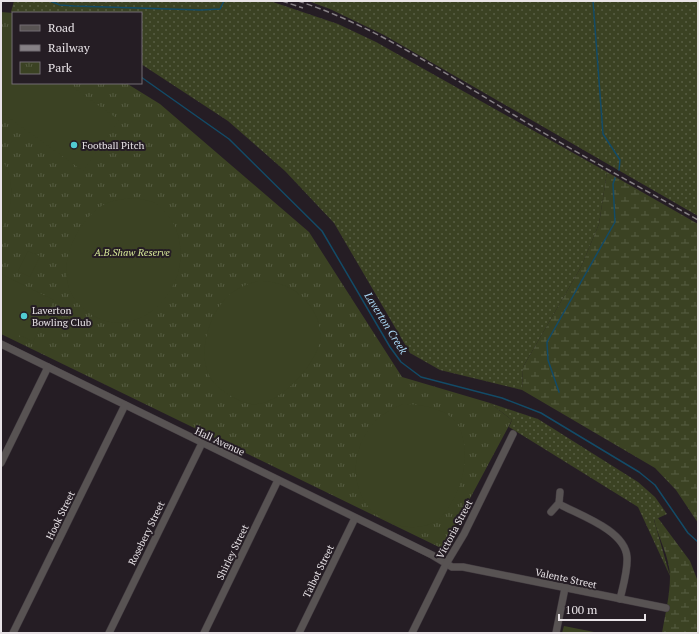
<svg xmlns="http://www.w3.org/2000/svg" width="699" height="634" font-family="'PT Serif',serif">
<defs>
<pattern id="grass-dots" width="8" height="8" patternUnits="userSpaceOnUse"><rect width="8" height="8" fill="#3b4223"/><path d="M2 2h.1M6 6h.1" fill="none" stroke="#575d43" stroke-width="1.8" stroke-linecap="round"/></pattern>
<pattern id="wetland-marsh" width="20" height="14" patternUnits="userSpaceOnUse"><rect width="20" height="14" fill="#3b4223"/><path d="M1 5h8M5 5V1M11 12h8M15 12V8" fill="none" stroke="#575d43"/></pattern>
<pattern id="park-tufts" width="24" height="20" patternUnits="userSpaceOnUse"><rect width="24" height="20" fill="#3b4223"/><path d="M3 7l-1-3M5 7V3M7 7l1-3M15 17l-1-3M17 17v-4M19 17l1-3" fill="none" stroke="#575d43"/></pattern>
</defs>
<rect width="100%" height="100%" fill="#251d24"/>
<g fill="url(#grass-dots)">
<polygon points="14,1 270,1 338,24 376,42 607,172 599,224 581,267 523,367 522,390 440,370 410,353 334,223 285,171 228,121 141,64 141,13 11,12"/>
<polygon points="308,1 698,1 698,216 384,35 330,9"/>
<polygon points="490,403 538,419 638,482 655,497 667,514 654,520 670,576 638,507 509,427 512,420"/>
</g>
<g fill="url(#wetland-marsh)">
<polygon points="607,172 698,224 698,523 676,490 655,468 522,390 523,367 581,267 599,224"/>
<path d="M 658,518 L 690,561 L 697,579 L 698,633 L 662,633 C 665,615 670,595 670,577 C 670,557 658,538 654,519 Z"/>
</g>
<g fill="url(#park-tufts)">
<polygon points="1,12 13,13 13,83 126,83 160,104 309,232 402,377 490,403 512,420 443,549 1,334"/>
<polygon points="564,626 599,633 562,633"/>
</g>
<g fill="#3b4223">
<polygon points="1,38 13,46 13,83 67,83 119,120 83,171 1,112"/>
<path d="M 1,159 C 16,177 13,210 1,230 Z"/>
<path d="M 135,198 C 140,199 147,200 153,202 C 163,208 172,219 176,229 C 200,292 125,357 77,302 C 53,274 73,226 100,207 C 110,200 123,199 135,198 Z"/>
<polygon points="28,251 40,256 30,277 18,271"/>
<polygon points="1,274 54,300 33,342 20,335 17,340 1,332"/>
<path d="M 258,281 C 283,281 303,291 315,314 C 318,320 321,330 321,337 C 318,362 279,408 251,404 C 239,402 226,394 217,386 C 193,364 207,315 229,295 C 238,288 248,284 258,281 Z"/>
<path d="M 403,404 C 420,404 448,408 458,425 C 473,453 462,496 440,518 C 429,528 410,529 397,525 C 387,521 378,517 371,510 C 349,485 352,448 373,424 C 381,414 392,409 403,404 Z"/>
</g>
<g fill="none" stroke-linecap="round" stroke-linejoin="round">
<g stroke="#134b67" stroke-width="1.5">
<polyline points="35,1 39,1"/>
<polyline points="50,1 60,5 74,6 201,10 220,9 224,1"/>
<polyline points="593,1 603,134 620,160 619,170"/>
<polyline points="141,77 229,139 322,231 390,347 401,362 421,377 502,398 541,413 639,472 655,485 688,533 698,542"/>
<polyline points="559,392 548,360 547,342 615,222 613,184 615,178"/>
</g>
<g stroke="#40393f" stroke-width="8">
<g id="street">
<polyline points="1,344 432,555 452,567 463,567 666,608"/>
<polyline points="1,463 48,367"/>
<path d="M 559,504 C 579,515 625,530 627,557 C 628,570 623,586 620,599"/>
<polyline points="551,512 559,503 560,492"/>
<polyline points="13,633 125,405"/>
<polyline points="109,633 202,443"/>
<polyline points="204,633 278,480"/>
<polyline points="299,633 355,518"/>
<polyline points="412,633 446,564 464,534 513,434"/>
<polyline points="556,633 565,588"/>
</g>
</g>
<use href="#street" stroke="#585353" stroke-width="7"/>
<g stroke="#868085" stroke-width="1.5" stroke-dasharray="6 3" stroke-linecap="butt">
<polyline points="282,1 303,8"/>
<path d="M 298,1 C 376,26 444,73 514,115 C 574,152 637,185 698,220"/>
</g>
</g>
<g fill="#51ccd2" stroke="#251d24" stroke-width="1.5">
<circle cx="74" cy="145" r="4"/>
<circle cx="24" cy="316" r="4"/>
</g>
<g text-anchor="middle" stroke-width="4" stroke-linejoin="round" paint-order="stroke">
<g font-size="10" fill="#e8e3e7" stroke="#251d24" text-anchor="start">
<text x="82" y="149">Football Pitch</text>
<text x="32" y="314">Laverton<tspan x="32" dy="12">Bowling Club</tspan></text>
</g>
<g font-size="10" font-style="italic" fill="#d7e999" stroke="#251d24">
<text x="132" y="256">A.B.Shaw Reserve</text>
</g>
<g font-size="10" fill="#e8e3e7" stroke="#251d24">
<text transform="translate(220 441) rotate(25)" y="4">Hall Avenue</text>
<text transform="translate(60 515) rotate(-64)" y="4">Hook Street</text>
<text transform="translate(454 529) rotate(-62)" y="4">Victoria Street</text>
<text transform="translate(146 533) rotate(-64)" y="4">Rosebery Street</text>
<text transform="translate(232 552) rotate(-64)" y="4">Shirley Street</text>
<text transform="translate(318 571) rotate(-64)" y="4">Talbot Street</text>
<text transform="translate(566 578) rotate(12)" y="4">Valente Street</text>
</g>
<g font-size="11" font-style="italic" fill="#aad7f4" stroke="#251d24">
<text transform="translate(386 323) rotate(58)" y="4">Laverton Creek</text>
</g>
</g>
<rect width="699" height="634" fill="none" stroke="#e8e3e7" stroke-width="4"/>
<rect x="12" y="12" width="130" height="72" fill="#251d24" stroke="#736c72"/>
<rect x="20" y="25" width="20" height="6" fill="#585353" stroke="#736c72"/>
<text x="48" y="32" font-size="12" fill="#e8e3e7">Road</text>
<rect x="20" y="45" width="20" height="6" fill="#868085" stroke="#736c72"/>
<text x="48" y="52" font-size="12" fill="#e8e3e7">Railway</text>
<rect x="20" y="62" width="20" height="12" fill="url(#park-tufts)" stroke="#736c72"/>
<text x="48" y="72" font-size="12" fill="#e8e3e7">Park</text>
<path d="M559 614v6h86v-6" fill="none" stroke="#e8e3e7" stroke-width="2"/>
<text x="565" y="614" font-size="12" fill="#e8e3e7" stroke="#251d24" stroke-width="3" paint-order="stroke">100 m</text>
</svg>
